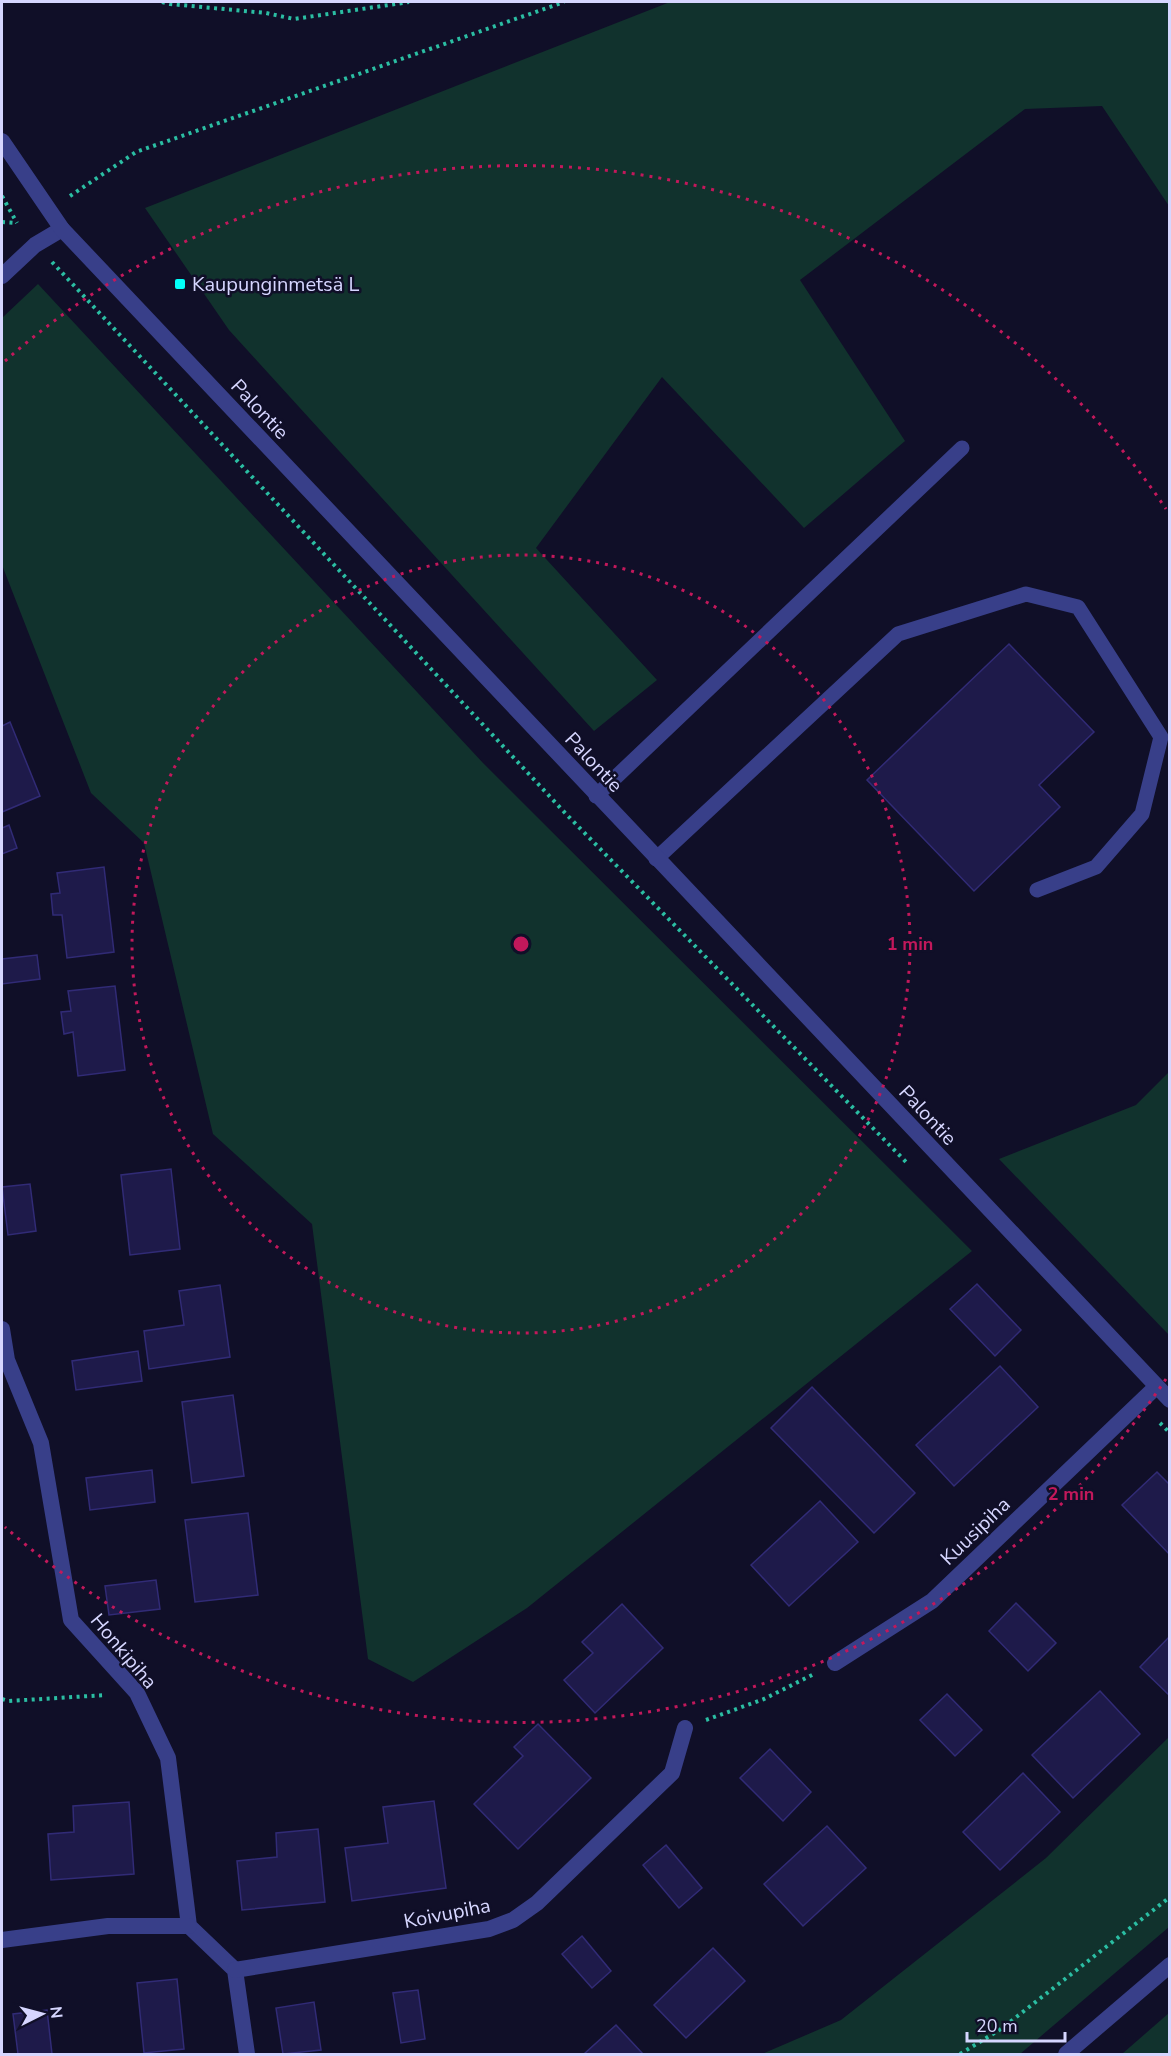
<svg xmlns="http://www.w3.org/2000/svg" width="1171" height="2056" font-family="'Nunito Sans',sans-serif">
<rect width="100%" height="100%" fill="#100f28"/>
<g fill="#11322d">
<polygon points="670,2 1169,2 1169,206 1102,106 1025,109 800,280 905,441 804,528 662,377 536,548 657,680 594,731 229,330 145,208"/>
<polygon points="38,284 483,763 972,1251 527,1608 413,1682 368,1659 312,1224 213,1134 144,843 91,793 2,565 2,318"/>
<polygon points="1169,1072 1169,1335 999,1159 1136,1105"/>
<polygon points="1169,1737 1169,1927 1020,2054 762,2054 841,2020 1046,1858"/>
<polygon points="1169,2013 1169,2054 1122,2054"/>
</g>
<g fill="#1e1a4a" stroke="#312b76" stroke-width="1.5">
<polygon points="1009,644 1094,732 1039,785 1060,807 974,891 867,780"/>
<polygon points="10,722 40,796 2,812 2,726"/>
<polygon points="9,825 17,848 2,854 2,828"/>
<polygon points="104,867 114,952 67,958 62,915 53,915 51,894 60,893 57,873"/>
<polygon points="37,955 40,979 2,984 2,959"/>
<polygon points="115,986 125,1070 78,1076 73,1032 64,1034 61,1012 71,1011 68,991"/>
<polygon points="171,1169 180,1249 130,1255 121,1175"/>
<polygon points="30,1184 36,1231 8,1235 2,1187"/>
<polygon points="977,1284 1021,1330 995,1356 950,1309"/>
<polygon points="220,1285 230,1357 149,1369 144,1331 184,1325 179,1291"/>
<polygon points="138,1351 142,1381 76,1390 72,1361"/>
<polygon points="1000,1366 1038,1407 954,1486 916,1445"/>
<polygon points="812,1387 915,1493 874,1533 771,1428"/>
<polygon points="233,1395 244,1476 192,1483 182,1402"/>
<polygon points="152,1470 155,1502 90,1510 86,1478"/>
<polygon points="1157,1472 1170,1485 1170,1555 1122,1505"/>
<polygon points="820,1501 858,1542 789,1606 751,1565"/>
<polygon points="248,1513 258,1595 195,1602 185,1520"/>
<polygon points="156,1580 160,1609 109,1615 105,1586"/>
<polygon points="1016,1603 1056,1643 1028,1671 989,1631"/>
<polygon points="622,1604 663,1648 595,1713 564,1680 593,1653 582,1642"/>
<polygon points="1170,1636 1170,1696 1140,1667"/>
<polygon points="1100,1691 1140,1734 1073,1798 1032,1755"/>
<polygon points="947,1694 982,1730 955,1756 920,1720"/>
<polygon points="538,1724 591,1778 518,1849 474,1804 523,1756 514,1747"/>
<polygon points="770,1749 811,1792 783,1821 740,1778"/>
<polygon points="1023,1773 1060,1812 1000,1870 963,1832"/>
<polygon points="434,1801 446,1888 352,1901 345,1848 388,1843 383,1807"/>
<polygon points="129,1802 134,1874 51,1880 48,1834 74,1832 73,1806"/>
<polygon points="827,1826 866,1868 803,1926 764,1884"/>
<polygon points="318,1829 325,1902 242,1910 237,1861 277,1857 276,1833"/>
<polygon points="666,1845 702,1888 679,1908 643,1865"/>
<polygon points="582,1936 611,1971 592,1988 562,1954"/>
<polygon points="713,1948 745,1981 686,2038 654,2005"/>
<polygon points="177,1979 184,2049 144,2053 137,1983"/>
<polygon points="418,1990 425,2039 401,2043 393,1993"/>
<polygon points="314,2002 321,2050 283,2054 276,2008"/>
<polygon points="47,2010 52,2054 18,2054 13,2014"/>
<polygon points="616,2025 643,2054 584,2054"/>
</g>
<g fill="none" stroke-linecap="round" stroke-linejoin="round">
<g stroke="#2bbea3" stroke-width="4" stroke-dasharray="3 4.5" stroke-linecap="butt">
<polyline points="162,2 170,4 266,13 294,19 409,2"/>
<polyline points="2,196 17,223"/>
<polyline points="70,196 136,152 564,2"/>
<polyline points="2,222 16,223"/>
<polyline points="52,262 568,816 908,1164"/>
<polyline points="1160,1423 1170,1433"/>
<polyline points="2,1699 9,1701 106,1695"/>
<polyline points="706,1720 764,1699 814,1674"/>
<polyline points="960,2054 1001,2029 1170,1897"/>
</g>
<g stroke="#383f89" stroke-width="15">
<polyline points="596,796 962,448"/>
<polyline points="656,859 898,634 1026,594 1078,607 1161,737 1142,814 1096,867 1037,890"/>
</g>
<g stroke="#383f89" stroke-width="16">
<polyline points="2,276 35,245 62,229"/>
<polyline points="2,1329 7,1360 41,1443 71,1620 137,1693 168,1758 189,1926 235,1970 247,2054"/>
<polyline points="835,1663 932,1601 1156,1387"/>
<polyline points="2,1940 108,1926 189,1926"/>
<polyline points="235,1970 489,1929 513,1920 537,1903 672,1773 685,1728"/>
</g>
<g stroke="#383f89" stroke-width="16">
<polyline points="2,141 62,229 1170,1400"/>
<polyline points="1066,2054 1170,1965"/>
</g>
</g>
<g fill="none" stroke="#c2185b" stroke-width="3" stroke-dasharray="3 6">
<circle cx="521" cy="944" r="389"/>
<path d="M1166 1379A778 778 0 0 1 5 1527M5 361A778 778 0 0 1 1166 509"/>
</g>
<rect fill="#02fff9" stroke="#100f28" stroke-width="2" x="174" y="278" width="12" height="12" rx="3"/>
<g text-anchor="middle" stroke-width="5" stroke-linejoin="round" paint-order="stroke">
<g font-size="20" fill="#d6d6ff" stroke="#100f28" text-anchor="start">
<text x="192" y="291">Kaupunginmetsä L</text>
</g>
<g font-size="20" fill="#d6d6ff" stroke="#100f28">
<text transform="translate(260 409) rotate(47)" y="7">Palontie</text>
<text transform="translate(594 762) rotate(47)" y="7">Palontie</text>
<text transform="translate(928 1115) rotate(47)" y="7">Palontie</text>
<text transform="translate(975 1531) rotate(-44)" y="7">Kuusipiha</text>
<text transform="translate(124 1651) rotate(50)" y="7">Honkipiha</text>
<text transform="translate(447 1913) rotate(-11)" y="7">Koivupiha</text>
</g>
</g>
<circle cx="521" cy="944" r="9" fill="#c2185b" stroke="#100f28" stroke-width="3"/>
<g font-size="18" text-anchor="middle" font-weight="bold" fill="#c2185b" stroke="#100f28" stroke-width="5" stroke-linejoin="round" paint-order="stroke">
<text x="910" y="950">1 min</text>
<text x="1071" y="1500">2 min</text>
</g>
<rect width="1171" height="2056" fill="none" stroke="#d6d6ff" stroke-width="6"/>
<g transform="translate(42 2014) rotate(84)" stroke="#100f28" stroke-width="4.5" paint-order="stroke">
<path d="M0-4.5L10 22L0 15L-10 22Z" fill="#d6d6ff"/>
<text y="-9" font-size="16" font-weight="bold" text-anchor="middle" fill="#d6d6ff">N</text>
</g>
<path d="M967 2032v9h98v-9" fill="none" stroke="#d6d6ff" stroke-width="3"/>
<text x="976" y="2032" font-size="18" fill="#d6d6ff" stroke="#100f28" stroke-width="4.5" paint-order="stroke">20 m</text>
</svg>
